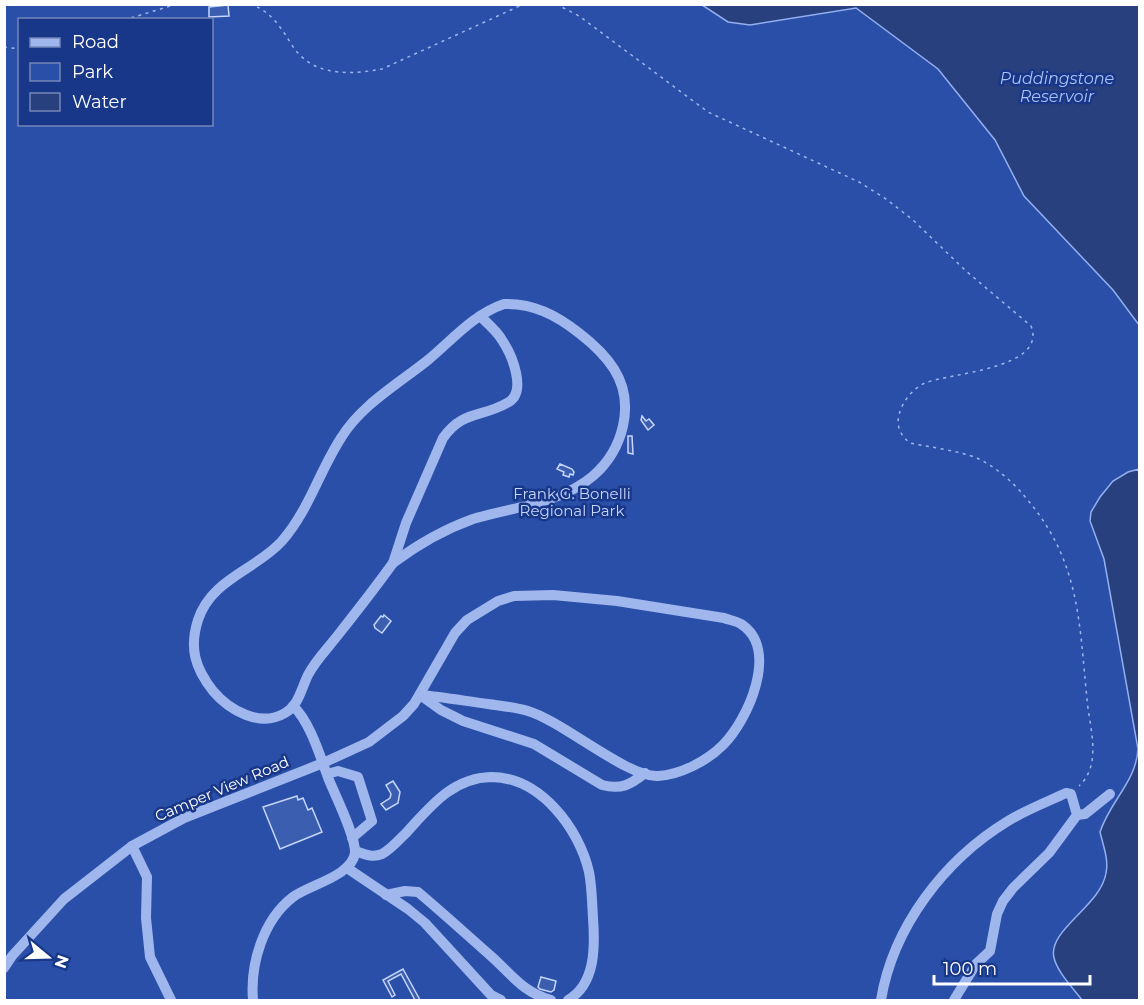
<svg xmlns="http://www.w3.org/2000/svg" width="1144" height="1005" font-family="Montserrat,sans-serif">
<rect width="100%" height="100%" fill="#183789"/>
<path fill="#2a4fa8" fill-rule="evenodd" d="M 5,5 L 1139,5 L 1139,1000 L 5,1000 ZM 20,20 L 212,20 L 212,124 L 20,124 Z"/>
<g fill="#28407e" stroke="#93aff0" stroke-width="1.5">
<polygon points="702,5 1139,5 1139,325 1113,290 1024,196 995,140 938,69 856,8 750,25 728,22"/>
<path d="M 1139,469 L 1139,1000 L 1082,1000 C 1073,988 1058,973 1054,958 C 1047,930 1101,906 1106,873 C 1109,860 1103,845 1100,832 C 1110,801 1136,782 1138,749 L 1104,559 L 1090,521 L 1091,512 L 1100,497 L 1113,481 L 1128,472 Z"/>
</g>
<g fill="#3c5eb1" stroke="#c6d5fa" stroke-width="1.5">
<polygon points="228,5 229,16 209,17 209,7"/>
<polygon points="642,416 646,421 649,419 654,425 648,430 641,420"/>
<polygon points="628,436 632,436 633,454 628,453"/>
<polygon points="560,464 572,469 574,472 573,475 570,474 569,477 563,475 564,472 557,469"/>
<polygon points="384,615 391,621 382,633 375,628 374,625 381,616 383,617"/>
<polygon points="393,781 400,792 398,803 386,810 381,804 390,798 391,794 386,785"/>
<polygon points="297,796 298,800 303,798 308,810 312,808 322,832 280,849 263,807"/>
<polygon points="403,969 420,1000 415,1000 401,974 388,981 395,995 392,997 383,980"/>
<polygon points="541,977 556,981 554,990 551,992 540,989 538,987"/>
</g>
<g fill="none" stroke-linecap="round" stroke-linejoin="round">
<g stroke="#a0b7ee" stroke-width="1.5" stroke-dasharray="3 4.5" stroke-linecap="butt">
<path d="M 250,4 C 266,9 276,21 285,34 C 289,40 293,48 298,53 C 319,77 354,74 382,69 L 524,4"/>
<path d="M 556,4 L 579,16 L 708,112 L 859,182 L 886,199 L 913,220 L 966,271 L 1031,326 C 1048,369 949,373 925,383 C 913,388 902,402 899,415 C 896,427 901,436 910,443 C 929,447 960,451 977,458 C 996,467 1013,482 1026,498 C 1080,561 1079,621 1087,699 C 1089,726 1103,764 1079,786"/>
<polyline points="124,20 177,4"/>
<polyline points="4,47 20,49"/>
</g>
<g stroke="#a0b7ee" stroke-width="10">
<path d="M 504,304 C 533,303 556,315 579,333 C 592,343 605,355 614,369 C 636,404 623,450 593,476 C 560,504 512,507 473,519 C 445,529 417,545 393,563 C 375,588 357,611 338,635 C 328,648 315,661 308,675 C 301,689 299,705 285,713 C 260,728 229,710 213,691 C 195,668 189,648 198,620 C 211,579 256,570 282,541 C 309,510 319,472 341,438 C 361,405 398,384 428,360 C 452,340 474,314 504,304 Z"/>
<path d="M 393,563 L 406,523 L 443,438 C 463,410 481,418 507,403 C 528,393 512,355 502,340 C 497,331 487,323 480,316"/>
<path d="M 420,695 L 441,710 L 463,721 L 534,744 L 602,785 C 621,790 630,785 645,773"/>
<polyline points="327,774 338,771 358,777 372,821 352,838"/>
<polyline points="1077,815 1085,814 1110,794"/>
<polyline points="132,846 147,877 146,918 150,957 171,1000"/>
<path d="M 355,851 C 364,854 372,858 382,854 C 390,850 399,840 406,833 C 430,807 452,778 491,777 C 540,777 579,828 589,872 C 592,887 592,903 593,918 C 595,946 596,984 568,1000"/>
<polyline points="347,868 408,909 425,923 491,995 501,1000"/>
<path d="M 386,895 L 405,891 L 418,892 C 443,913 467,935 492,957 C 513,976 523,992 551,1000"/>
<path d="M 4,968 L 12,956 L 64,899 L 132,846 L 184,818 L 323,763 L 369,742 L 403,716 L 414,704 L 455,633 L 467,620 L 498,601 L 514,596 L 553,595 L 617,601 L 724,618 C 729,620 737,621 741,624 C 780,649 748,720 723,745 C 707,761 680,775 658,776 C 628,778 562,721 528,711 C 515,707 501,706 488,704 C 465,701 443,697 420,695"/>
<path d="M 253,1000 C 250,964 263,920 293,897 C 309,885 352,876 355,853 C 356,837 336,797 329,780 C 321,759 310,721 293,706"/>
<path d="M 881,1000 C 893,927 944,860 1008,821 C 1026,810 1047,802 1066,793 L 1071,794 L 1077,815 L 1049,853 L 1013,888 L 1003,901 L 997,914 L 990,951 L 976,964 L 954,1000"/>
</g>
</g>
<g text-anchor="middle" stroke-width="5" stroke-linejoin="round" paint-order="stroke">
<g font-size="15" fill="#c6d5fa" stroke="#183789">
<text x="572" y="499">Frank G. Bonelli<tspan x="572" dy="17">Regional Park</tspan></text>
</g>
<g font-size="15" fill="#fff" stroke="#183789">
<text transform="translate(222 789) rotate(-23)" y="5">Camper View Road</text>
</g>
<g font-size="16" font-style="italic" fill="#acc2f5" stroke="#183789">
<text x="1057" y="84">Puddingstone<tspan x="1057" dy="18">Reservoir</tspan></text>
</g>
</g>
<rect width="1144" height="1005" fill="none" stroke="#ffffff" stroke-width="12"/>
<rect x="18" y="18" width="195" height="108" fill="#183789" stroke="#7487b8" stroke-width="1.5"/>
<rect x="30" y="38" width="30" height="9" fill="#a0b7ee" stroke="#7487b8" stroke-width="1.5"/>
<text x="72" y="48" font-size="18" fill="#ffffff">Road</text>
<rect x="30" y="63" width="30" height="18" fill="#2a4fa8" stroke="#7487b8" stroke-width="1.5"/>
<text x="72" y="78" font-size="18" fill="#ffffff">Park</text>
<rect x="30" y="93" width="30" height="18" fill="#28407e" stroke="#7487b8" stroke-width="1.5"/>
<text x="72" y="108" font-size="18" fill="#ffffff">Water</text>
<g transform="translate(48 957) rotate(109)" stroke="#183789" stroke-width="4.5" paint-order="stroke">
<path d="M0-4.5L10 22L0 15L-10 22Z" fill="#ffffff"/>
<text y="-9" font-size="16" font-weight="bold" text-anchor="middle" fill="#ffffff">N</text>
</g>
<path d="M934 975v9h156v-9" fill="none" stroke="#ffffff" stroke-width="3"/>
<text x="943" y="975" font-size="18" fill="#ffffff" stroke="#183789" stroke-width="4.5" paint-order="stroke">100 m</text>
</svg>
